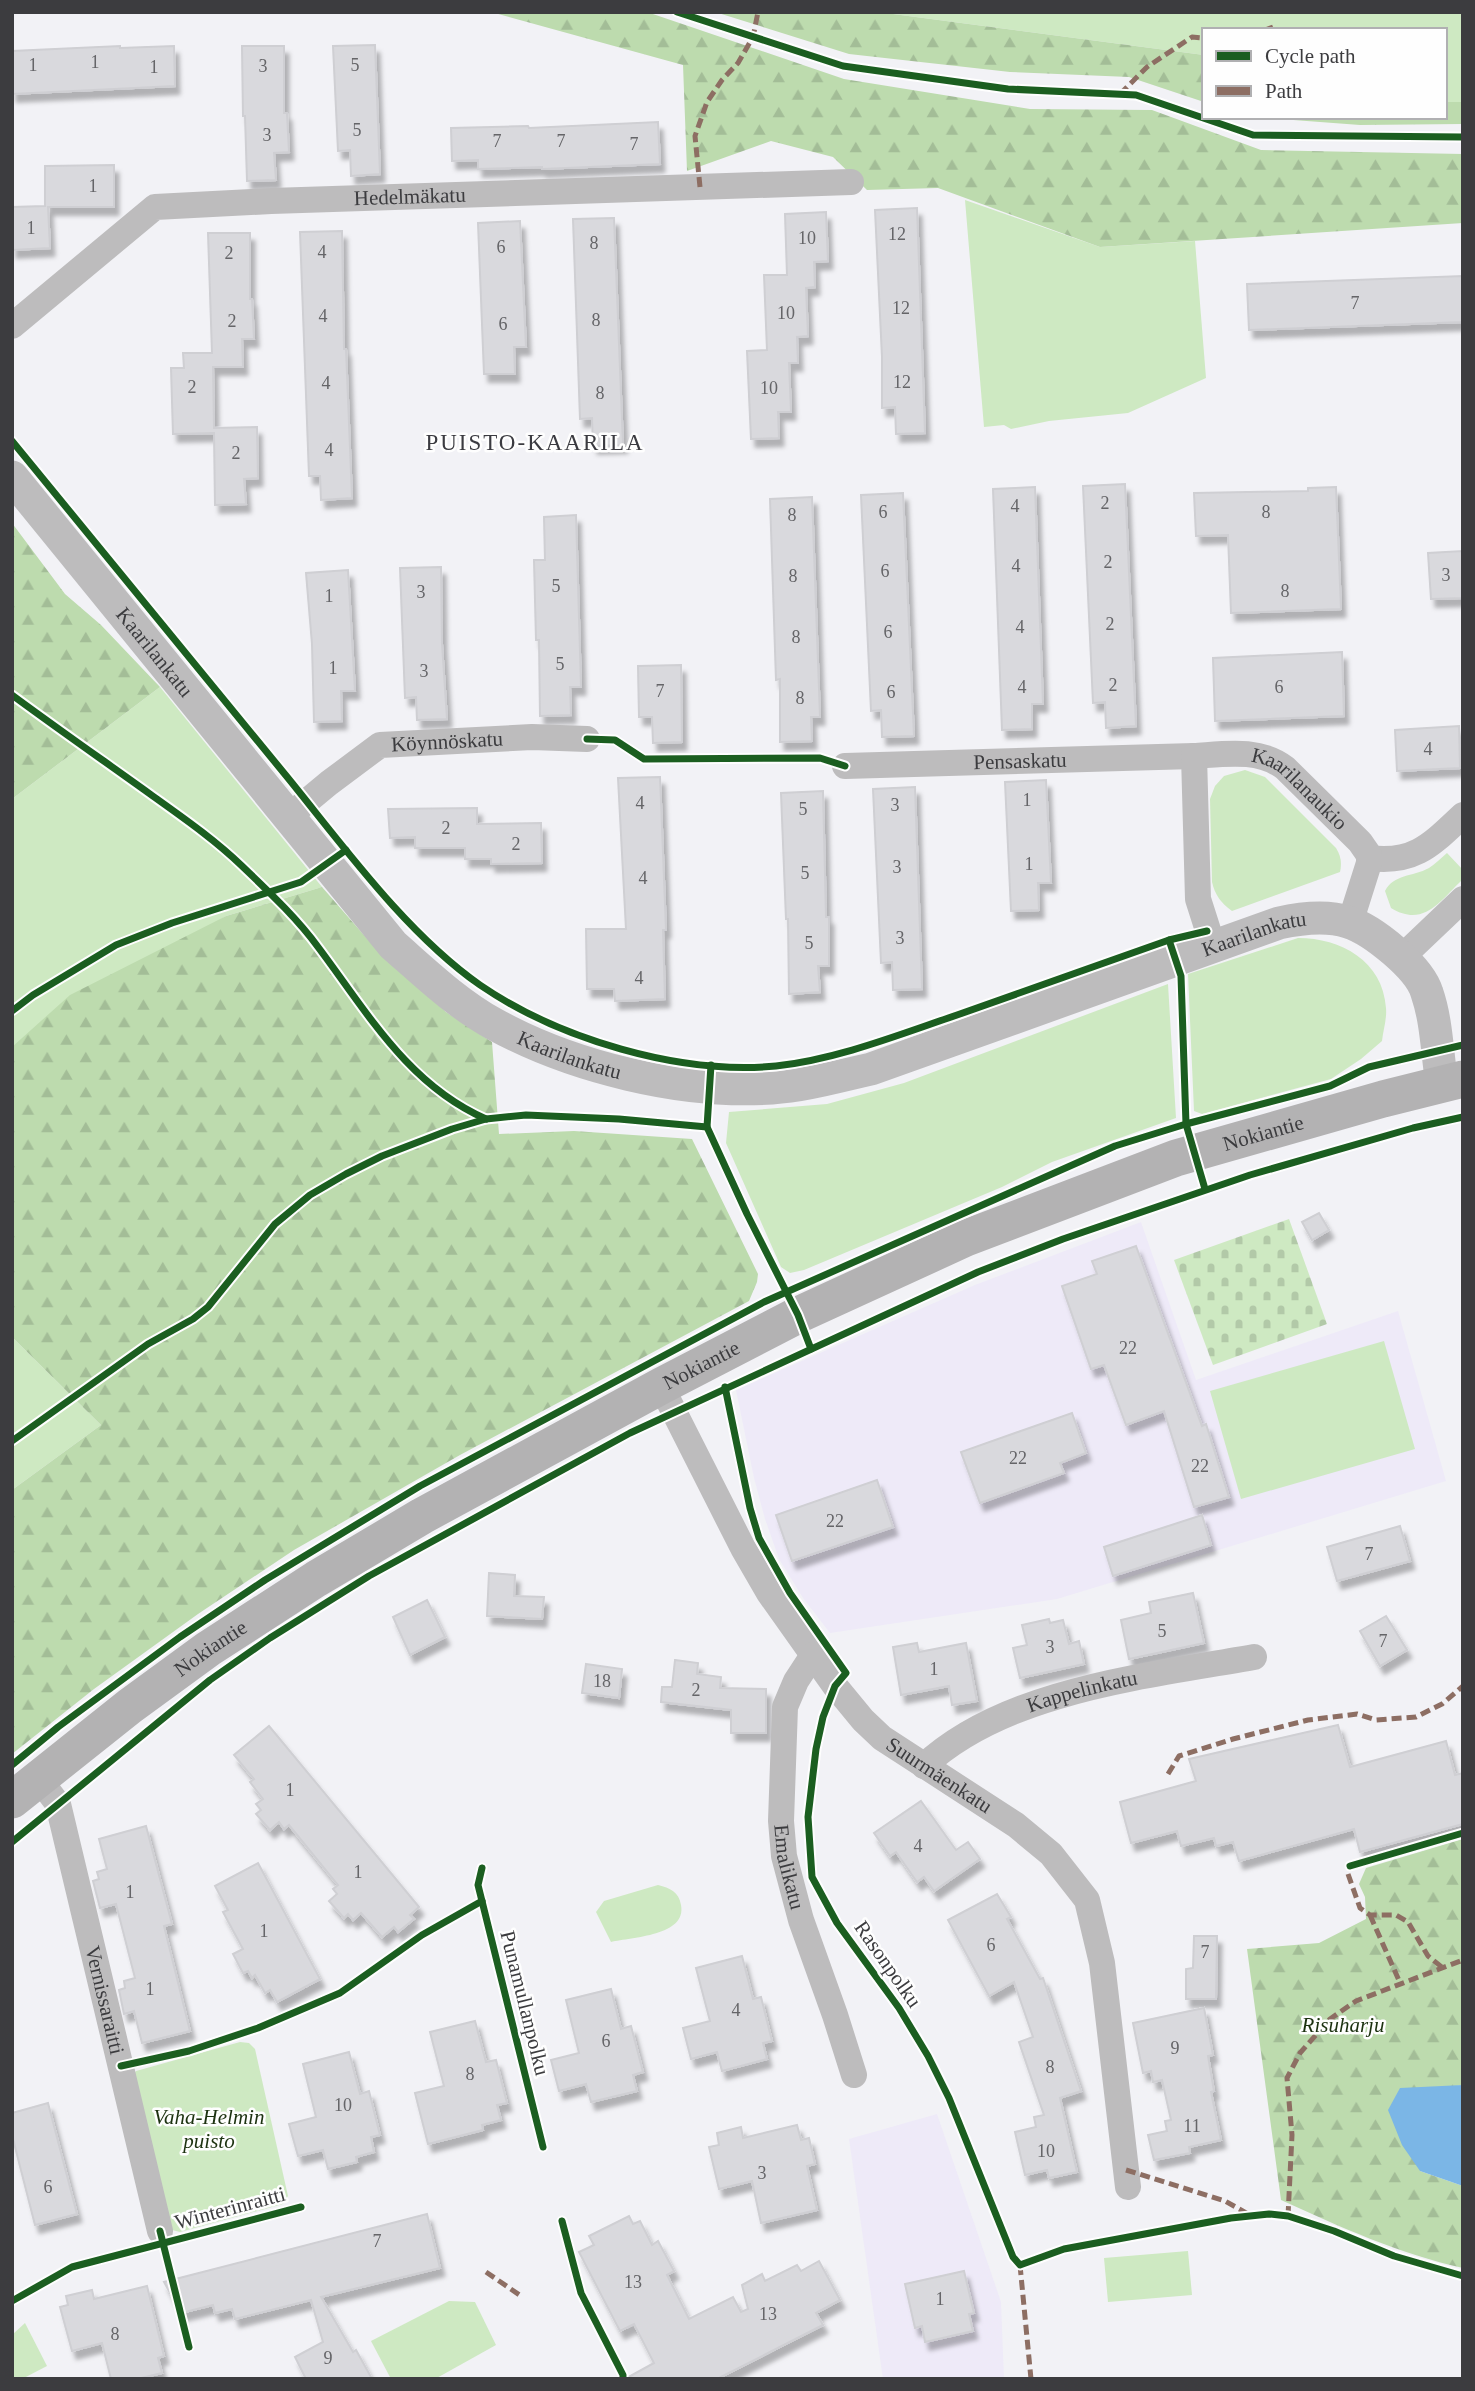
<svg xmlns="http://www.w3.org/2000/svg" width="1475" height="2391" font-family="'Times New Roman',serif">
<defs>
<pattern id="forest-firs" width="22" height="20" patternUnits="userSpaceOnUse" patternTransform="scale(1.75)"><rect width="22" height="20" fill="#bddbae"/><path d="M5 1l3.5 6h-7zM16 11l3.5 6h-7z" fill="#a3bd97"/></pattern>
<pattern id="cemetery-stones" width="16" height="16" patternUnits="userSpaceOnUse" patternTransform="scale(1.75)"><rect width="16" height="16" fill="#cee9c2"/><path d="M2 7V4a2 2 0 0 1 4 0v3zM10 15v-3a2 2 0 0 1 4 0v3z" fill="#b2c9a8"/></pattern>
<filter id="shadow"><feDropShadow dx="4.5" dy="8" stdDeviation="2" flood-color="#0004"/></filter>
</defs>
<rect width="100%" height="100%" fill="#f2f2f6"/>
<g fill="#eeeaf8">
<polygon points="1141,1222 1196,1380 1398,1311 1446,1481 1057,1599 830,1633 803,1598 779,1559 765,1519 754,1478 736,1390 975,1285"/>
<polygon points="937,2114 1001,2302 1004,2379 883,2379 849,2139"/>
</g>
<g fill="#cee9c2">
<polygon points="878,12 1463,12 1463,102 1445,102 1445,30 1204,30 1204,55"/>
<polygon points="965,200 1100,247 1195,241 1206,378 1128,413 1049,421 1011,429 1004,425 984,427"/>
<polygon points="160,687 322,887 226,916 12,1047 12,799"/>
<path d="M 1245,770 L 1265,777 L 1336,848 C 1341,856 1342,863 1340,872 L 1232,911 C 1221,903 1215,895 1212,882 L 1210,799 L 1215,786 L 1224,776 Z"/>
<path d="M 1447,853 L 1463,870 L 1463,879 C 1440,901 1424,928 1391,908 L 1385,891 C 1394,874 1412,877 1429,868 C 1435,864 1441,858 1447,853 Z"/>
<path d="M 1298,938 C 1341,938 1383,961 1386,1008 C 1387,1019 1383,1031 1382,1041 L 1361,1059 L 1331,1079 L 1202,1114 L 1194,1111 L 1188,974 Z"/>
<polygon points="1168,984 1176,1118 1052,1162 1002,1187 804,1270 790,1273 781,1267 726,1143 729,1112 827,1104 904,1083"/>
<polygon points="12,1337 101,1425 12,1490"/>
<polygon points="1384,1341 1415,1449 1241,1499 1210,1391"/>
<path d="M 658,1885 C 670,1888 679,1892 681,1905 C 687,1936 632,1937 611,1942 L 596,1912 L 604,1901 Z"/>
<polygon points="240,2042 249,2043 255,2049 288,2196 283,2204 180,2232 172,2230 133,2075 136,2071"/>
<polygon points="1188,2251 1192,2295 1108,2302 1104,2258"/>
<polygon points="449,2301 475,2302 496,2345 435,2379 391,2379 371,2341"/>
<polygon points="25,2323 47,2366 22,2379 12,2379 12,2335"/>
</g>
<g fill="url(#forest-firs)">
<polygon points="491,12 647,12 844,79 1030,109 1152,110 1261,150 1463,154 1463,223 1100,247 938,188 867,190 833,157 771,141 687,171 683,65"/>
<polygon points="715,12 878,12 1204,55 1204,102 1129,77 1010,72 849,54"/>
<polygon points="1445,102 1463,102 1463,124 1360,125 1252,117 1445,117"/>
<polygon points="12,523 65,594 101,625 160,687 12,799"/>
<polygon points="322,887 370,942 446,1012 492,1042 499,1134 574,1131 692,1139 758,1274 757,1282 749,1301 460,1455 294,1550 198,1614 94,1689 12,1754 12,1490 101,1425 12,1337 12,1047 70,995 226,916"/>
<path d="M 1463,1839 L 1463,2085 L 1443,2088 L 1420,2171 L 1463,2186 L 1463,2268 C 1400,2254 1340,2227 1281,2200 L 1247,1949 L 1319,1943 L 1366,1919 L 1365,1897 L 1359,1884 L 1366,1868 Z"/>
</g>
<polygon fill="url(#cemetery-stones)" points="1289,1219 1327,1324 1213,1365 1174,1260"/>
<polygon fill="#7bb6e6" points="1463,2085 1463,2186 1420,2171 1402,2145 1388,2110 1400,2088"/>
<g fill="#d9d9dd" stroke="#cfcfd3" stroke-width="2" filter="url(#shadow)">
<polygon points="375,45 380,174 351,176 350,150 338,151 333,46"/>
<polygon points="120,46 120,48 174,46 175,86 12,94 12,51"/>
<polygon points="242,46 284,46 284,113 287,113 289,152 274,153 276,180 247,181 245,116 243,116"/>
<polygon points="658,122 660,164 542,169 542,167 478,169 478,160 452,161 451,128 528,126 529,128"/>
<polygon points="114,165 114,207 48,207 50,248 12,250 12,207 45,206 45,166"/>
<polygon points="917,208 925,433 896,434 895,407 882,408 882,357 875,210"/>
<polygon points="826,212 828,261 814,262 815,287 806,288 808,336 797,337 798,363 789,363 791,412 778,412 779,438 751,439 747,351 767,350 764,275 787,275 785,214"/>
<polygon points="614,218 623,445 593,446 592,418 580,419 573,219"/>
<polygon points="520,221 526,347 514,347 515,374 484,374 478,223"/>
<polygon points="342,231 344,349 346,349 352,498 321,500 320,476 309,476 300,232"/>
<polygon points="208,233 250,233 250,299 252,299 254,339 242,339 243,367 213,367 214,428 257,427 258,478 244,479 246,504 215,505 214,433 173,434 171,368 184,368 183,353 212,353"/>
<polygon points="1463,276 1463,322 1249,330 1247,284"/>
<polygon points="1125,484 1136,726 1106,728 1105,702 1093,703 1083,486"/>
<polygon points="1035,487 1043,704 1032,704 1032,729 1002,730 993,489"/>
<polygon points="1336,487 1341,609 1231,613 1228,535 1196,536 1194,493 1308,491 1308,488"/>
<polygon points="903,493 914,736 882,737 881,710 871,711 861,495"/>
<polygon points="812,497 820,717 811,717 812,741 780,742 780,679 776,680 770,499"/>
<polygon points="576,515 581,687 570,687 571,715 540,716 539,640 536,640 534,560 545,560 544,517"/>
<polygon points="1463,551 1463,598 1431,599 1428,553"/>
<polygon points="441,567 442,644 447,719 417,720 416,697 405,698 400,568"/>
<polygon points="348,570 355,691 341,691 342,721 314,722 312,644 306,573"/>
<polygon points="1342,652 1344,716 1215,721 1213,658"/>
<polygon points="681,665 682,742 653,743 652,717 639,717 638,666"/>
<polygon points="1459,726 1460,768 1397,771 1395,730"/>
<polygon points="660,777 666,930 663,930 665,999 615,1001 614,989 587,989 586,929 626,929 618,778"/>
<polygon points="1046,780 1051,883 1038,883 1039,910 1011,911 1005,782"/>
<polygon points="915,787 922,989 893,990 892,962 881,963 873,789"/>
<polygon points="823,791 826,917 829,917 829,966 818,966 820,992 789,994 788,919 786,919 781,793"/>
<polygon points="477,808 477,824 541,823 542,863 491,864 491,859 465,859 465,848 415,848 415,837 390,838 388,809"/>
<polygon points="1319,1213 1329,1230 1312,1240 1302,1222"/>
<polygon points="1136,1246 1202,1426 1206,1424 1229,1497 1194,1507 1164,1411 1126,1425 1104,1365 1091,1369 1062,1286 1097,1274 1092,1261"/>
<polygon points="1072,1413 1086,1453 1060,1463 1064,1473 980,1503 961,1452"/>
<polygon points="877,1480 893,1527 792,1561 776,1515"/>
<polygon points="1202,1515 1211,1545 1113,1576 1104,1547"/>
<polygon points="1400,1526 1410,1561 1337,1581 1327,1547"/>
<polygon points="489,1573 515,1575 514,1596 544,1597 542,1619 487,1616"/>
<polygon points="1193,1593 1204,1643 1129,1659 1121,1620 1151,1613 1149,1602"/>
<polygon points="427,1600 445,1637 410,1655 393,1617"/>
<polygon points="1386,1616 1407,1650 1380,1666 1360,1631"/>
<polygon points="1049,1619 1050,1623 1063,1620 1069,1644 1079,1641 1084,1664 1020,1678 1013,1648 1027,1645 1022,1625"/>
<polygon points="917,1643 919,1652 966,1643 977,1701 952,1705 949,1686 901,1695 893,1647"/>
<polygon points="675,1660 698,1663 697,1674 721,1677 720,1688 766,1689 766,1733 731,1733 731,1710 661,1702 662,1687 672,1687"/>
<polygon points="586,1664 622,1669 619,1698 582,1693"/>
<polygon points="1338,1725 1350,1767 1446,1741 1455,1775 1463,1773 1463,1824 1360,1852 1354,1829 1239,1861 1233,1842 1216,1846 1214,1838 1181,1846 1177,1831 1131,1843 1120,1802 1196,1781 1189,1759"/>
<polygon points="269,1726 419,1907 410,1915 414,1919 398,1932 394,1927 382,1937 361,1913 353,1920 348,1914 344,1918 329,1901 337,1894 333,1889 338,1885 289,1825 284,1829 279,1822 270,1830 256,1814 261,1810 256,1804 263,1799 250,1782 254,1779 234,1755"/>
<polygon points="921,1801 956,1850 968,1842 980,1859 934,1891 924,1877 917,1882 896,1852 890,1856 874,1833"/>
<polygon points="146,1826 172,1924 164,1926 190,2031 142,2043 134,2011 124,2014 119,1990 125,1988 124,1981 135,1978 116,1904 100,1908 93,1881 99,1879 97,1872 107,1869 99,1839"/>
<polygon points="258,1863 320,1979 277,2002 270,1990 265,1993 255,1975 252,1978 248,1971 243,1973 233,1954 243,1949 223,1912 228,1910 215,1886"/>
<polygon points="997,1894 1011,1917 1007,1919 1040,1979 1043,1978 1081,2091 1060,2098 1077,2172 1049,2178 1047,2170 1025,2175 1015,2132 1036,2127 1034,2117 1044,2115 1019,2042 1033,2037 1014,1982 989,1996 948,1920"/>
<polygon points="1194,1936 1217,1936 1216,1999 1186,1999 1186,1969 1193,1968"/>
<polygon points="742,1956 753,1999 761,1997 772,2041 763,2043 767,2059 722,2071 717,2052 691,2059 683,2028 710,2021 696,1968"/>
<polygon points="611,1989 621,2029 631,2026 643,2072 633,2075 637,2091 591,2102 586,2084 559,2091 551,2060 579,2053 566,2000"/>
<polygon points="1204,2008 1213,2055 1208,2056 1214,2091 1211,2092 1221,2140 1189,2147 1190,2153 1154,2160 1148,2135 1167,2131 1165,2121 1171,2120 1162,2080 1153,2082 1151,2071 1143,2073 1133,2023"/>
<polygon points="475,2021 486,2062 496,2060 507,2103 497,2105 501,2120 482,2125 483,2130 428,2144 415,2093 444,2086 430,2032"/>
<polygon points="349,2052 360,2094 369,2091 380,2135 371,2137 374,2152 356,2157 357,2162 328,2169 323,2150 298,2156 289,2124 316,2117 303,2064"/>
<polygon points="48,2103 77,2214 35,2225 12,2135 12,2113"/>
<polygon points="797,2125 801,2140 809,2138 815,2164 807,2166 817,2210 761,2223 752,2181 719,2189 709,2147 719,2145 717,2133 741,2127 743,2138"/>
<polygon points="427,2214 440,2268 321,2297 353,2352 356,2350 372,2379 306,2379 295,2357 323,2342 311,2300 235,2319 232,2309 215,2313 213,2305 181,2313 164,2282"/>
<polygon points="629,2216 633,2224 640,2221 652,2245 658,2241 674,2271 667,2275 689,2319 733,2297 741,2312 748,2309 742,2285 762,2274 765,2281 797,2265 801,2271 819,2261 840,2300 816,2313 823,2325 717,2379 625,2379 654,2363 634,2324 620,2331 579,2252 594,2245 589,2236"/>
<polygon points="964,2271 974,2313 969,2314 973,2331 925,2342 922,2326 915,2328 905,2284"/>
<polygon points="147,2286 164,2356 158,2358 162,2373 137,2379 111,2379 102,2343 72,2351 60,2307 68,2305 66,2296 92,2290 94,2299"/>
</g>
<g fill="none" stroke-linecap="round" stroke-linejoin="round">
<g stroke="#bdbcbd" stroke-width="26">
<path id="s1" d="M 12,326 L 155,207 L 271,201 L 851,182"/>
<path id="s2" d="M 845,766 L 1194,756"/>
<path id="s3" d="M 288,817 L 329,783 L 380,745 L 532,737 L 587,739"/>
<path d="M 1369,858 C 1415,864 1432,844 1463,815"/>
<path id="s4" d="M 1213,946 L 1198,899 L 1194,756 C 1225,754 1259,748 1285,768 L 1360,842 L 1369,855 L 1369,863 L 1350,923"/>
<polyline points="1402,957 1463,899"/>
<path id="s5" d="M 661,1386 L 743,1548 L 769,1593 L 835,1686 L 863,1720 L 882,1738 L 1016,1825 L 1051,1854 L 1087,1900 L 1102,1963 L 1128,2187"/>
<path id="s6" d="M 813,1655 L 796,1681 L 785,1707 L 781,1821 L 784,1856 L 801,1920 L 835,2015 L 854,2075"/>
<path id="s7" d="M 924,1766 C 1005,1690 1148,1676 1254,1657"/>
<path id="s8" d="M 39,1779 L 58,1804 L 160,2231"/>
</g>
<path stroke="#bdbcbd" stroke-width="33" id="s9" d="M 12,477 L 393,945 C 425,973 456,1003 494,1024 C 572,1067 682,1094 772,1088 C 805,1086 839,1076 871,1069 L 1279,923 C 1302,918 1326,915 1348,922 C 1373,930 1420,968 1427,993 C 1437,1022 1437,1054 1442,1084"/>
<path stroke="#b3b2b3" stroke-width="37" id="s10" d="M 12,1800 L 130,1706 L 208,1649 L 316,1579 L 422,1516 L 661,1386 L 798,1315 L 966,1238 L 1176,1158 L 1383,1099 L 1463,1079"/>
<g stroke="#8d6e63" stroke-width="5" stroke-dasharray="10 5" stroke-linecap="butt">
<polyline points="1265,30 1273,27"/>
<polyline points="1120,94 1147,67 1192,37 1204,38"/>
<polyline points="700,187 695,136 707,102 722,80 738,63 753,37 758,12"/>
<polyline points="1168,1774 1179,1756 1233,1739 1308,1720 1357,1714 1376,1720 1416,1717 1442,1704 1463,1686"/>
<polyline points="1348,1874 1360,1908 1370,1915 1396,1915 1408,1922 1428,1956 1443,1968"/>
<polyline points="1370,1915 1401,1985"/>
<polyline points="1126,2170 1225,2201 1250,2215"/>
<polyline points="1288,2216 1292,2135 1287,2078 1300,2053 1330,2019 1356,2001 1463,1960"/>
<polyline points="1020,2265 1031,2379"/>
<polyline points="486,2272 521,2296"/>
</g>
<g stroke="#fefefe" stroke-width="11">
<g id="cycleway">
<polyline points="677,12 843,66 1008,89 1136,95 1253,135 1463,137"/>
<path d="M 12,441 C 105,553 196,666 288,778 C 344,847 407,934 480,985 C 559,1039 679,1075 776,1066 C 838,1059 898,1035 957,1015 C 1028,990 1098,965 1169,940 L 1207,931"/>
<path d="M 12,695 C 58,729 104,761 150,794 C 182,817 214,839 242,866 C 268,891 297,918 318,947 C 367,1012 408,1085 486,1119"/>
<polyline points="587,739 615,740 644,759 820,758 845,766"/>
<polyline points="1169,940 1181,976 1186,1124 1205,1189"/>
<polyline points="12,1011 33,995 116,945 172,923 301,882 346,850"/>
<polyline points="711,1065 707,1127 747,1214 798,1315 811,1349"/>
<polyline points="725,1387 750,1508 759,1538 790,1593 846,1673 835,1686 823,1717 816,1749 808,1817 812,1877 837,1923 899,2008 928,2056 949,2098 1013,2257 1020,2265 1064,2249 1231,2218 1269,2214 1288,2216 1334,2231 1394,2256 1463,2276"/>
<polyline points="12,1441 148,1344 193,1319 208,1307 275,1224 310,1195 346,1174 382,1156 452,1129 486,1119 526,1115 619,1119 707,1127"/>
<polyline points="12,1765 58,1727 180,1637 265,1580 420,1486 764,1302 1115,1146 1186,1124 1330,1086 1369,1067 1463,1045"/>
<polyline points="12,1842 210,1680 270,1638 369,1576 630,1433 978,1272 1063,1239 1250,1175 1413,1128 1463,1117"/>
<polyline points="1350,1866 1463,1833"/>
<polyline points="482,1868 478,1885 543,2147"/>
<polyline points="121,2066 189,2051 258,2028 340,1993 422,1935 482,1901"/>
<polyline points="562,2221 581,2293 623,2375 623,2379"/>
<polyline points="160,2231 189,2347"/>
<polyline points="12,2301 72,2267 301,2207"/>
</g>
</g>
<use href="#cycleway" stroke="#1b5e20" stroke-width="7"/>
</g>
<g text-anchor="middle" stroke-width="5" stroke-linejoin="round" paint-order="stroke">
<g font-size="18" fill="#656568">
<text x="95" y="68">1</text>
<text x="33" y="71">1</text>
<text x="355" y="71">5</text>
<text x="263" y="72">3</text>
<text x="154" y="73">1</text>
<text x="357" y="136">5</text>
<text x="267" y="141">3</text>
<text x="497" y="147">7</text>
<text x="561" y="147">7</text>
<text x="634" y="150">7</text>
<text x="93" y="192">1</text>
<text x="31" y="234">1</text>
<text x="897" y="240">12</text>
<text x="807" y="244">10</text>
<text x="594" y="249">8</text>
<text x="501" y="253">6</text>
<text x="322" y="258">4</text>
<text x="229" y="259">2</text>
<text x="1355" y="309">7</text>
<text x="901" y="314">12</text>
<text x="786" y="319">10</text>
<text x="323" y="322">4</text>
<text x="596" y="326">8</text>
<text x="232" y="327">2</text>
<text x="503" y="330">6</text>
<text x="902" y="388">12</text>
<text x="326" y="389">4</text>
<text x="192" y="393">2</text>
<text x="769" y="394">10</text>
<text x="600" y="399">8</text>
<text x="329" y="456">4</text>
<text x="236" y="459">2</text>
<text x="1105" y="509">2</text>
<text x="1015" y="512">4</text>
<text x="883" y="518">6</text>
<text x="1266" y="518">8</text>
<text x="792" y="521">8</text>
<text x="1108" y="568">2</text>
<text x="1016" y="572">4</text>
<text x="885" y="577">6</text>
<text x="1446" y="581">3</text>
<text x="793" y="582">8</text>
<text x="556" y="592">5</text>
<text x="1285" y="597">8</text>
<text x="421" y="598">3</text>
<text x="329" y="602">1</text>
<text x="1110" y="630">2</text>
<text x="1020" y="633">4</text>
<text x="888" y="638">6</text>
<text x="796" y="643">8</text>
<text x="560" y="670">5</text>
<text x="333" y="674">1</text>
<text x="424" y="677">3</text>
<text x="1113" y="691">2</text>
<text x="1022" y="693">4</text>
<text x="1279" y="693">6</text>
<text x="660" y="697">7</text>
<text x="891" y="698">6</text>
<text x="800" y="704">8</text>
<text x="1428" y="755">4</text>
<text x="1027" y="806">1</text>
<text x="640" y="809">4</text>
<text x="895" y="811">3</text>
<text x="803" y="815">5</text>
<text x="446" y="834">2</text>
<text x="516" y="850">2</text>
<text x="1029" y="870">1</text>
<text x="897" y="873">3</text>
<text x="805" y="879">5</text>
<text x="643" y="884">4</text>
<text x="900" y="944">3</text>
<text x="809" y="949">5</text>
<text x="639" y="984">4</text>
<text x="1128" y="1354">22</text>
<text x="1018" y="1464">22</text>
<text x="1200" y="1472">22</text>
<text x="835" y="1527">22</text>
<text x="1369" y="1560">7</text>
<text x="1162" y="1637">5</text>
<text x="1383" y="1647">7</text>
<text x="1050" y="1653">3</text>
<text x="934" y="1675">1</text>
<text x="602" y="1687">18</text>
<text x="696" y="1696">2</text>
<text x="290" y="1796">1</text>
<text x="918" y="1852">4</text>
<text x="358" y="1878">1</text>
<text x="130" y="1898">1</text>
<text x="264" y="1937">1</text>
<text x="991" y="1951">6</text>
<text x="1205" y="1958">7</text>
<text x="150" y="1995">1</text>
<text x="736" y="2016">4</text>
<text x="606" y="2047">6</text>
<text x="1175" y="2054">9</text>
<text x="1050" y="2073">8</text>
<text x="470" y="2080">8</text>
<text x="343" y="2111">10</text>
<text x="1192" y="2132">11</text>
<text x="1046" y="2157">10</text>
<text x="762" y="2179">3</text>
<text x="48" y="2193">6</text>
<text x="377" y="2247">7</text>
<text x="633" y="2288">13</text>
<text x="940" y="2305">1</text>
<text x="768" y="2320">13</text>
<text x="115" y="2340">8</text>
<text x="328" y="2364">9</text>
</g>
<g font-size="21" fill="#3c3c3f" stroke="#fefefe">
<text dy="7" stroke="none"><textPath href="#s1" startOffset="441">Hedelmäkatu</textPath></text>
<text dy="7" stroke="none"><textPath href="#s9" startOffset="226">Kaarilankatu</textPath></text>
<text dy="7" stroke="none"><textPath href="#s3" startOffset="184">Köynnöskatu</textPath></text>
<text dy="7" stroke="none"><textPath href="#s2" startOffset="175">Pensaskatu</textPath></text>
<text dy="7" stroke="none"><textPath href="#s4" startOffset="310">Kaarilanaukio</textPath></text>
<text dy="7" stroke="none"><textPath href="#s9" startOffset="1528">Kaarilankatu</textPath></text>
<text dy="7" stroke="none"><textPath href="#s9" startOffset="814">Kaarilankatu</textPath></text>
<text dy="7" stroke="none"><textPath href="#s10" startOffset="1426">Nokiantie</textPath></text>
<text dy="7" stroke="none"><textPath href="#s10" startOffset="817">Nokiantie</textPath></text>
<text dy="7" stroke="none"><textPath href="#s10" startOffset="250">Nokiantie</textPath></text>
<text dy="7" stroke="none"><textPath href="#s7" startOffset="177">Kappelinkatu</textPath></text>
<text dy="7" stroke="none"><textPath href="#s5" startOffset="486">Suurmäenkatu</textPath></text>
<text dy="7" stroke="none"><textPath href="#s6" startOffset="220">Emalikatu</textPath></text>
<text transform="translate(888 1964) rotate(55)" y="7">Rasonpolku</text>
<text dy="7" stroke="none"><textPath href="#s8" startOffset="233">Vernissaraitti</textPath></text>
<text transform="translate(525 2003) rotate(76)" y="7">Punamullanpolku</text>
<text transform="translate(230 2208) rotate(-15)" y="7">Winterinraitti</text>
</g>
<g font-size="21" font-style="italic" fill="#1c3210" stroke="#fefefe">
<text x="1343" y="2032">Risuharju</text>
<text x="209" y="2124">Vaha-Helmin<tspan x="209" dy="24">puisto</tspan></text>
</g>
<g font-size="23" letter-spacing="2" fill="#3b3b41" stroke="#fefefe">
<text x="535" y="450">PUISTO-KAARILA</text>
</g>
</g>
<rect width="1475" height="2391" fill="none" stroke="#3c3c3f" stroke-width="28"/>
<rect x="1202" y="28" width="245" height="91" fill="#fefefe" stroke="#b0b0b2" stroke-width="2"/>
<rect x="1216" y="51" width="35" height="10" fill="#1b5e20" stroke="#b0b0b2" stroke-width="2"/>
<text x="1265" y="63" font-size="21" fill="#3c3c3f">Cycle path</text>
<rect x="1216" y="86" width="35" height="10" fill="#8d6e63" stroke="#b0b0b2" stroke-width="2"/>
<text x="1265" y="98" font-size="21" fill="#3c3c3f">Path</text>
</svg>
